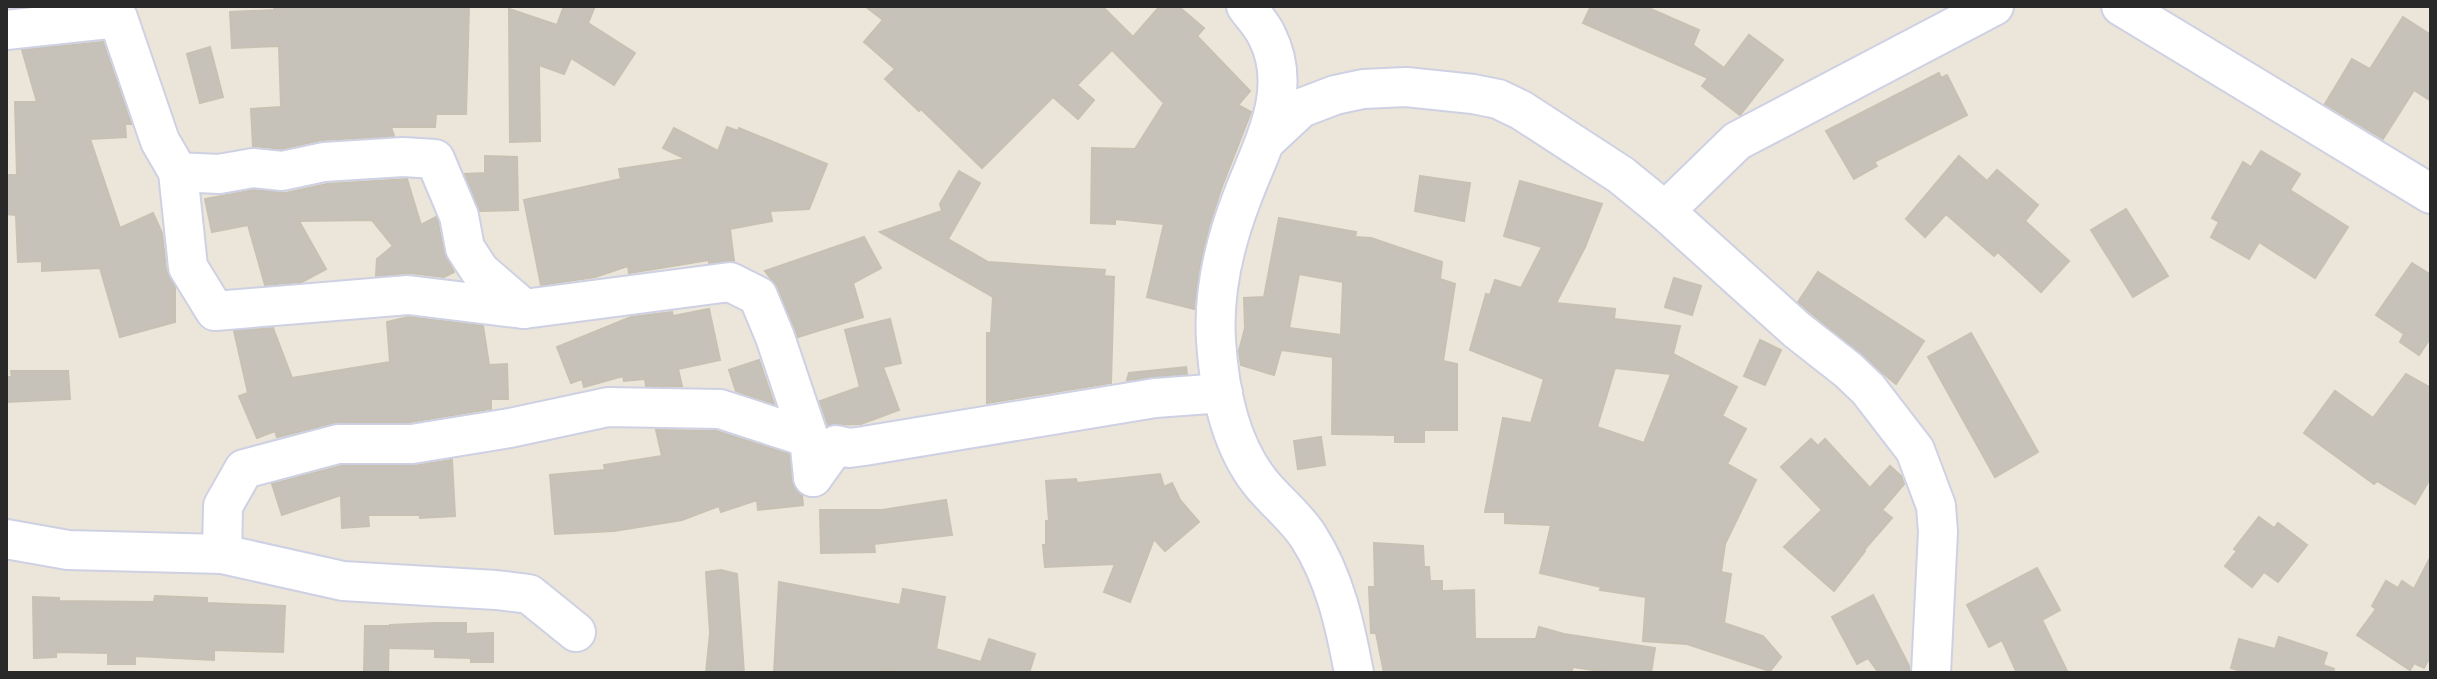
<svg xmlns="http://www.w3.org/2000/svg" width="2437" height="679" font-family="Mulish,sans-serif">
<rect width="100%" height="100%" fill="#ece5d9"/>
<g fill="#c7c2b9" stroke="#c7c1b3" stroke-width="2" fill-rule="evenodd">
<polygon points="275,6 469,6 466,114 436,114 435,127 391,127 394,136 322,140 281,149 253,146 251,109 281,107 279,46 232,48 230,12 274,10"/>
<polygon points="564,6 595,6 588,23 635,53 614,85 571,58 564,74 539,65 540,141 510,142 509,9 557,25"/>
<polygon points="865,6 1102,6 1133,37 1160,6 1178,6 1204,28 1197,36 1250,91 1238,105 1251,112 1221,189 1209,226 1200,264 1194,309 1147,297 1164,224 1115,219 1115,224 1091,223 1092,148 1135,149 1164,103 1112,50 1077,85 1094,100 1078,119 1053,97 982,168 921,109 919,111 885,79 895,69 864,42 883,20"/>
<polygon points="1591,6 1644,6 1699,30 1693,45 1724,68 1749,35 1783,60 1740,115 1702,86 1708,78 1583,23"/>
<polygon points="2403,17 2431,35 2431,101 2414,90 2383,139 2325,104 2352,59 2370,69"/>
<polygon points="103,42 131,124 125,124 126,137 90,139 120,228 153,213 162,233 166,270 175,287 175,322 120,337 100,268 42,271 42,261 18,262 16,215 6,214 6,175 17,175 15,102 37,102 22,50"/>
<polygon points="210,47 223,97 200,103 187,54"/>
<polygon points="1939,73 1941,78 1947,75 1967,115 1874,162 1877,166 1854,179 1826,131"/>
<polygon points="727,127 738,131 739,128 827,164 809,209 770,211 772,221 730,229 734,261 709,263 709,260 629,273 628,266 595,277 541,285 524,200 621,179 619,169 686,159 663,148 674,128 718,151"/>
<polygon points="2261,151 2300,174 2290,190 2348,227 2315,278 2259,242 2249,259 2211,237 2219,222 2212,218 2243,162 2251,167"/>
<polygon points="485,156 517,157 518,210 480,211 465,174 485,173"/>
<polygon points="1959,156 1987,181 1997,170 2038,205 2025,221 2069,261 2041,292 1998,252 1994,256 1946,214 1925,237 1906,219"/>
<polygon points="959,171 980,183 948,239 988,262 1105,270 1104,276 1114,277 1111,383 987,403 987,333 991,333 993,297 880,232 942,211 940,204"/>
<polygon points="1420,176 1470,183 1464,221 1415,211"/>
<polygon points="407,179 421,225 436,217 438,222 444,253 454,272 444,277 410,273 376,276 377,259 393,246 372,220 299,221 326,269 302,282 265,285 248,225 212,232 205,199 254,190 286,193 327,184"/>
<path d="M 1520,181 L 1602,204 L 1585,247 L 1556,303 L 1615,309 L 1614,319 L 1680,326 L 1673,354 L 1737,387 L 1722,416 L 1746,429 L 1727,464 L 1756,480 L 1725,544 L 1721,572 L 1731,574 L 1724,623 L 1763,636 L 1781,657 L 1770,671 L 1687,644 L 1643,641 L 1646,597 L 1600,590 L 1601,587 L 1540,573 L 1551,525 L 1505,523 L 1505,512 L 1485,512 L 1503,418 L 1531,423 L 1544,379 L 1470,350 L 1486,294 L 1490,295 L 1495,280 L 1521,288 L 1542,247 L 1504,236 ZM 1615,368 L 1671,374 L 1644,443 L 1597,427 Z"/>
<polygon points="2126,209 2168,276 2133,297 2091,230"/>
<path d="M 1279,218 L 1356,232 L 1355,237 L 1371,238 L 1442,262 L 1440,279 L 1455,284 L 1443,361 L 1457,364 L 1457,430 L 1424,430 L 1424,442 L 1395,442 L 1395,435 L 1332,434 L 1333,357 L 1281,350 L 1274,375 L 1241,365 L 1239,351 L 1245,328 L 1244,298 L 1264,297 ZM 1299,274 L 1343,282 L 1341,335 L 1289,328 Z"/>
<polygon points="864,237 881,268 853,283 863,317 798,337 778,288 765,271"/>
<polygon points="2412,263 2431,275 2431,337 2419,355 2400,342 2404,334 2376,315"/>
<polygon points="1818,272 1924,341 1896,384 1798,302"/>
<polygon points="1674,278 1701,286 1692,315 1665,307"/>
<polygon points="709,309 720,360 678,369 682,386 646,386 645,379 624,381 623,376 584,387 582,379 571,383 557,347 631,317 672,312 673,316"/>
<polygon points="408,317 483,326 489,365 507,364 508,399 491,399 491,409 410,422 338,422 277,437 275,431 257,438 239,396 248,393 234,331 273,328 292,378 390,362 387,322"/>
<polygon points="890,319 901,363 883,367 899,410 861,424 828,425 820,401 860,387 845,330"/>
<polygon points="1971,333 2038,452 1995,477 1928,357"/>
<polygon points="1760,340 1781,350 1765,385 1744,376"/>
<polygon points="759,360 774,404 736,391 729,370"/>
<polygon points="1186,367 1187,374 1127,380 1129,373"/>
<polygon points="11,371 68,371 70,399 6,402 6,377 12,377"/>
<polygon points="2406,374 2431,388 2431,477 2415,504 2377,481 2374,484 2304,433 2335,391 2373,418"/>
<polygon points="656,430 716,431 789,454 793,485 802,496 803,505 758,510 757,500 721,512 719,506 682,520 614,531 555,534 550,475 605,470 604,465 662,456"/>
<polygon points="1321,437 1325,465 1298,469 1294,441"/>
<polygon points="1811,439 1818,446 1825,439 1870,488 1890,466 1901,476 1904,484 1882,510 1892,518 1864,550 1865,551 1834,591 1784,547 1822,510 1781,467"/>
<polygon points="452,460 455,516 420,518 420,515 368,515 369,526 342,528 341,495 282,515 272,484 341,466 412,466"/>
<polygon points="1160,474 1164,487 1172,483 1180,500 1199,522 1165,551 1154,539 1130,602 1104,592 1115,564 1045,567 1043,545 1046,545 1046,521 1049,521 1046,481 1076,479 1077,483"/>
<polygon points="946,500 952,535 874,544 875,552 821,553 820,510 882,510"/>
<polygon points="2259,517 2274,528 2278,523 2307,545 2278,582 2264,572 2252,587 2225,566 2237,551 2234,549"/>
<polygon points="1374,543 1423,546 1424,567 1429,567 1430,581 1442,581 1442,591 1474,590 1475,639 1536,639 1539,627 1564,634 1655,648 1651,673 1613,673 1573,667 1571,673 1384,673 1376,633 1371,633 1369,587 1375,587"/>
<polygon points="2431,556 2431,655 2424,668 2414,663 2410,670 2357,635 2376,609 2372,606 2386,581 2398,588 2402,581 2414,589"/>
<polygon points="2037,568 2060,610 2042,620 2068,673 2017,673 2002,640 1989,647 1967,605"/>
<polygon points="721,570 737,574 744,673 706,673 710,633 706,572"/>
<polygon points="779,582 900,605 903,589 945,597 936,649 981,662 989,639 1035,654 1029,673 910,673 883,670 882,673 774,673"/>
<polygon points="1873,595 1909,666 1909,673 1879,673 1868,658 1857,664 1832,617"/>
<polygon points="155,596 207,598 207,603 285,606 283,652 214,650 214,660 135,656 135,664 108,664 108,653 56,652 56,657 34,658 33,597 59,598 59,601 154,602"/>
<polygon points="435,623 466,623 466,634 493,633 493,662 471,662 471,658 435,657 435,649 389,648 390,625"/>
<polygon points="365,626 389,626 388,673 364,673"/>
<polygon points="2279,637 2327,653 2323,665 2334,669 2333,673 2248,673 2231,668 2239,639 2275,649"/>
</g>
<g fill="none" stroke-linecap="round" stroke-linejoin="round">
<g stroke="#ced1e3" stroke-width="42">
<g id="minor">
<path d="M 1246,6 C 1253,16 1262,25 1267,36 C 1295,91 1261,147 1242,198 C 1225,242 1213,292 1216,340 C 1219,388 1229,443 1260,482 C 1275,501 1295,516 1308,536 C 1335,578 1345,625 1354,673"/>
<polyline points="2121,6 2431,194"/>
<polyline points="6,30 118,18 160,141 178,172 219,174 253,168 282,171 324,162 403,157 435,159 459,216 465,248 480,271 524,309 730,282 758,296 775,337 809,438 813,477"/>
<polyline points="1268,139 1301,108 1335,95 1363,89 1406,87 1473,94 1498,99 1521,110 1621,175 1665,211 1797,330 1848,370 1868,389 1915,450 1936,506 1938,532 1931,673"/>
<polyline points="178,172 188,267 215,311 408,295 524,309"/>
<polyline points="1665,211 1737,141 1994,6"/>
<polyline points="813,477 836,445 849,448 864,446 1155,398 1223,393"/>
<polyline points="6,539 68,550 222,554 343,581 496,590 529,594 576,632"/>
<polyline points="222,554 223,506 244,469 338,444 412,444 510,428 608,407 720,409 809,438"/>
</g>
</g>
<use href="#minor" stroke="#fff" stroke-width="38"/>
</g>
<rect width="2437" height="679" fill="none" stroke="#292929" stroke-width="16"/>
</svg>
